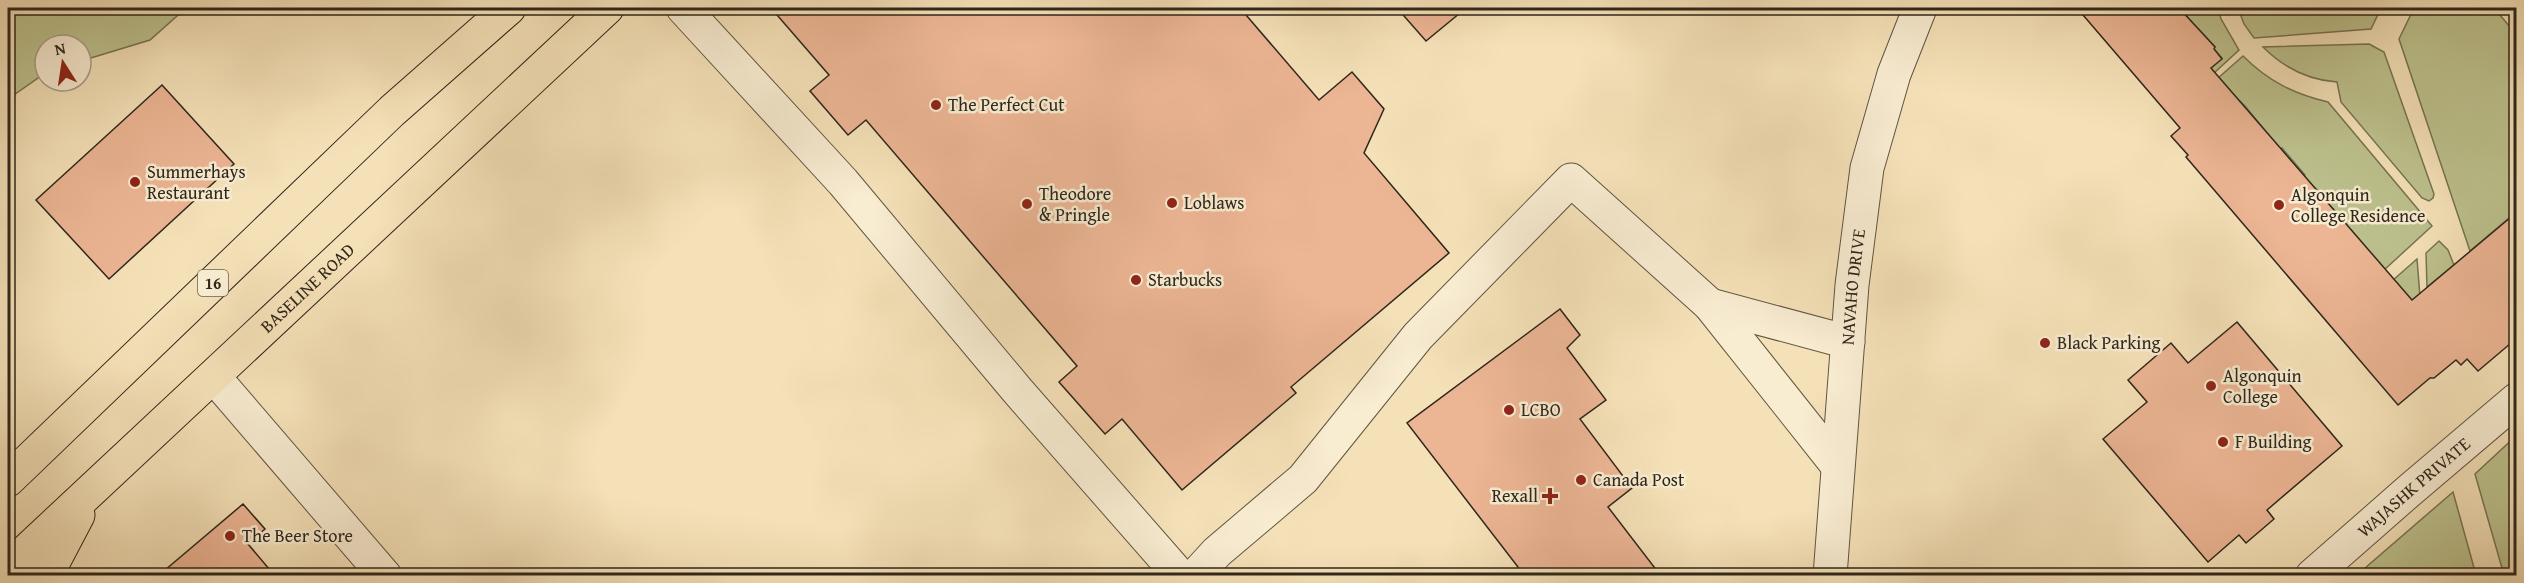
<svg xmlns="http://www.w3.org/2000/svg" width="2524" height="583" font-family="'Gentium Book Plus',serif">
<rect width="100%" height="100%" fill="#f5e1b8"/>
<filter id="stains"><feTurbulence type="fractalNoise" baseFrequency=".00333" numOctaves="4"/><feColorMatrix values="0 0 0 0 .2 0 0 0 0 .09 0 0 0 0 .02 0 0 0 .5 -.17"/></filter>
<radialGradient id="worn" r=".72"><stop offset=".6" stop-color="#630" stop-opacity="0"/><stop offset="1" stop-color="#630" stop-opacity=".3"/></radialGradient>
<g fill="#bdc28e" stroke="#767454" stroke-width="1.5">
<polygon points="8,8 186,8 150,40 81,61 81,45 45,45 45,73 8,99"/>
<polygon points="2179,8 2218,8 2221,19 2239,50 2213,74 2209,70 2222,58 2214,49 2215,47"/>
<polygon points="2238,8 2381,8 2371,29 2254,38 2244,24"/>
<polygon points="2414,8 2494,8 2516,34 2516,212 2470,251 2399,39"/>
<path d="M 2369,44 L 2384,52 L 2434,194 L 2433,198 L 2429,201 L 2422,198 L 2341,102 L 2337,82 C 2307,80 2284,68 2263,47 Z"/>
<path d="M 2243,56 C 2268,81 2294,94 2328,102 L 2432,226 L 2383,271 L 2319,192 L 2303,177 L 2305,175 L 2282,148 L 2280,149 L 2245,106 L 2217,79 Z"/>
<polygon points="2439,241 2448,250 2454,265 2427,287 2426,253"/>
<polygon points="2417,259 2420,297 2414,302 2392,281"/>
<polygon points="2516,436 2516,575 2504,575 2475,474"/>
<polygon points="2453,492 2476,575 2357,575"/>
</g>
<g fill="#ecb594" stroke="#2e261b" stroke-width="1.5">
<polygon points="771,8 1240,8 1319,100 1352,72 1384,109 1364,153 1449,253 1291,387 1296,393 1182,490 1122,419 1105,434 1059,382 1077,366 866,120 848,135 810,91 829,75"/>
<polygon points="1397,8 1466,8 1426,41"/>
<polygon points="2077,8 2179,8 2215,47 2214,49 2222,59 2211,68 2412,300 2517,212 2517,338 2478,371 2467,359 2461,365 2456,360 2434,378 2430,378 2398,405 2186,157 2188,155 2171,136 2180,128"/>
<polygon points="162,85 234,164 109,279 36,200"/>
<polygon points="1560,309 1580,335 1567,348 1606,400 1580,419 1632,488 1608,507 1661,576 1517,576 1518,567 1407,423"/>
<polygon points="2237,322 2342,446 2267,510 2274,519 2246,543 2239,535 2208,562 2103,439 2147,402 2128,380 2171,343 2188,363"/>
<polygon points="243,504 265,529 248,544 275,576 158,576"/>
</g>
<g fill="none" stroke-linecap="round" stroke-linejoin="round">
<g stroke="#605542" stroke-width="35">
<g id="minor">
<polyline points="683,8 843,182 1017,390 1180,576"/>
<polyline points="1710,305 1848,342"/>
<polyline points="214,377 385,576"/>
<polyline points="1195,576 1217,552 1303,479 1418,336 1571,180 1710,305 1837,465"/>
<path id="s1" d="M 1830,576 L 1852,285 L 1867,168 L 1894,74 L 1920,8"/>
<path id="s2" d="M 2312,576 L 2410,490 L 2516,400"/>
</g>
</g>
<g stroke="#2e261b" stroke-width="35">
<g id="major">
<polyline points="8,480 392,111 509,8"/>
<path id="s3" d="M 8,568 L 607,8"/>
<polyline points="46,576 78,515"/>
</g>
</g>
<use href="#minor" stroke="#f8ecd1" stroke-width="33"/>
<use href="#major" stroke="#f5e1b8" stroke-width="33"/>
</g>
<g fill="#8f2418" stroke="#f8ecd1" stroke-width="2">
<circle cx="936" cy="105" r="6"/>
<circle cx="135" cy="182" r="6"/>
<circle cx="1172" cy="203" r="6"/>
<circle cx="1027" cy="204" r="6"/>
<circle cx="2279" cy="205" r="6"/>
<circle cx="1136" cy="280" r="6"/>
<circle cx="2045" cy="343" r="6"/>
<circle cx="2211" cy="386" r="6"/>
<circle cx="1509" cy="410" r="6"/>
<circle cx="2223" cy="442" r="6"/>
<circle cx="1581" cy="480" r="6"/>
<path d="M1547 487h6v6h6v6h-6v6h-6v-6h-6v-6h6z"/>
<circle cx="230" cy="536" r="6"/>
</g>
<g text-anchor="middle" stroke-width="5" stroke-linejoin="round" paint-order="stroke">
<rect fill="#f8ecd1" stroke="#6b6152" stroke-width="1.5" x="198" y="270" width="30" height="26" rx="4.5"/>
<g font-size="16" font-weight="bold" fill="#2e261b">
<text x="213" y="289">16</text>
</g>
<g font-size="18" fill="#2e261b" stroke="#f8ecd1" text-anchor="start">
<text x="948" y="111">The Perfect Cut</text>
<text x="147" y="178">Summerhays<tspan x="147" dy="21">Restaurant</tspan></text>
<text x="1039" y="200">Theodore<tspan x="1039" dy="21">&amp; Pringle</tspan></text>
<text x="2291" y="201">Algonquin<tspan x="2291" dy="21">College Residence</tspan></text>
<text x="1184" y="209">Loblaws</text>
<text x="1148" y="286">Starbucks</text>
<text x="2057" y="349">Black Parking</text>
<text x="2223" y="382">Algonquin<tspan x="2223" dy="21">College</tspan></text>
<text x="1521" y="416">LCBO</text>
<text x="2235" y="448">F Building</text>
<text x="1593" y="486">Canada Post</text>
<text x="1538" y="502" text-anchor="end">Rexall</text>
<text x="242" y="542">The Beer Store</text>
</g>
<g font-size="18" fill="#2e261b" stroke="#f8ecd1">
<text dy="6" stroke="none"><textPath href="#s1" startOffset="290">NAVAHO DRIVE</textPath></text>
<text dy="6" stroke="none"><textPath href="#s3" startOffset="410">BASELINE ROAD</textPath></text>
<text dy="6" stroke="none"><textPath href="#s2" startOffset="135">WAJASHK PRIVATE</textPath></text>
</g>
</g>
<rect width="2524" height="583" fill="none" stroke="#f5e1b8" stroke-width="30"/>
<rect x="9" y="9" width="2506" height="565" fill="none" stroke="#2e261b" stroke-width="3"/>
<rect x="15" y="15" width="2494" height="553" fill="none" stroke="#2e261b" stroke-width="1.5"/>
<g transform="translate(63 63) rotate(348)"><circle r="28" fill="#f8ecd1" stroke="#a79d88" stroke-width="1.5"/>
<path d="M0-4.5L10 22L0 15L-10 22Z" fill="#8f2418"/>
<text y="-9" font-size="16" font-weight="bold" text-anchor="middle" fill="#2e261b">N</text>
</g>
<rect width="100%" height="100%" filter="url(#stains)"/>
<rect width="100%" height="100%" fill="url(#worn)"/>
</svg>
